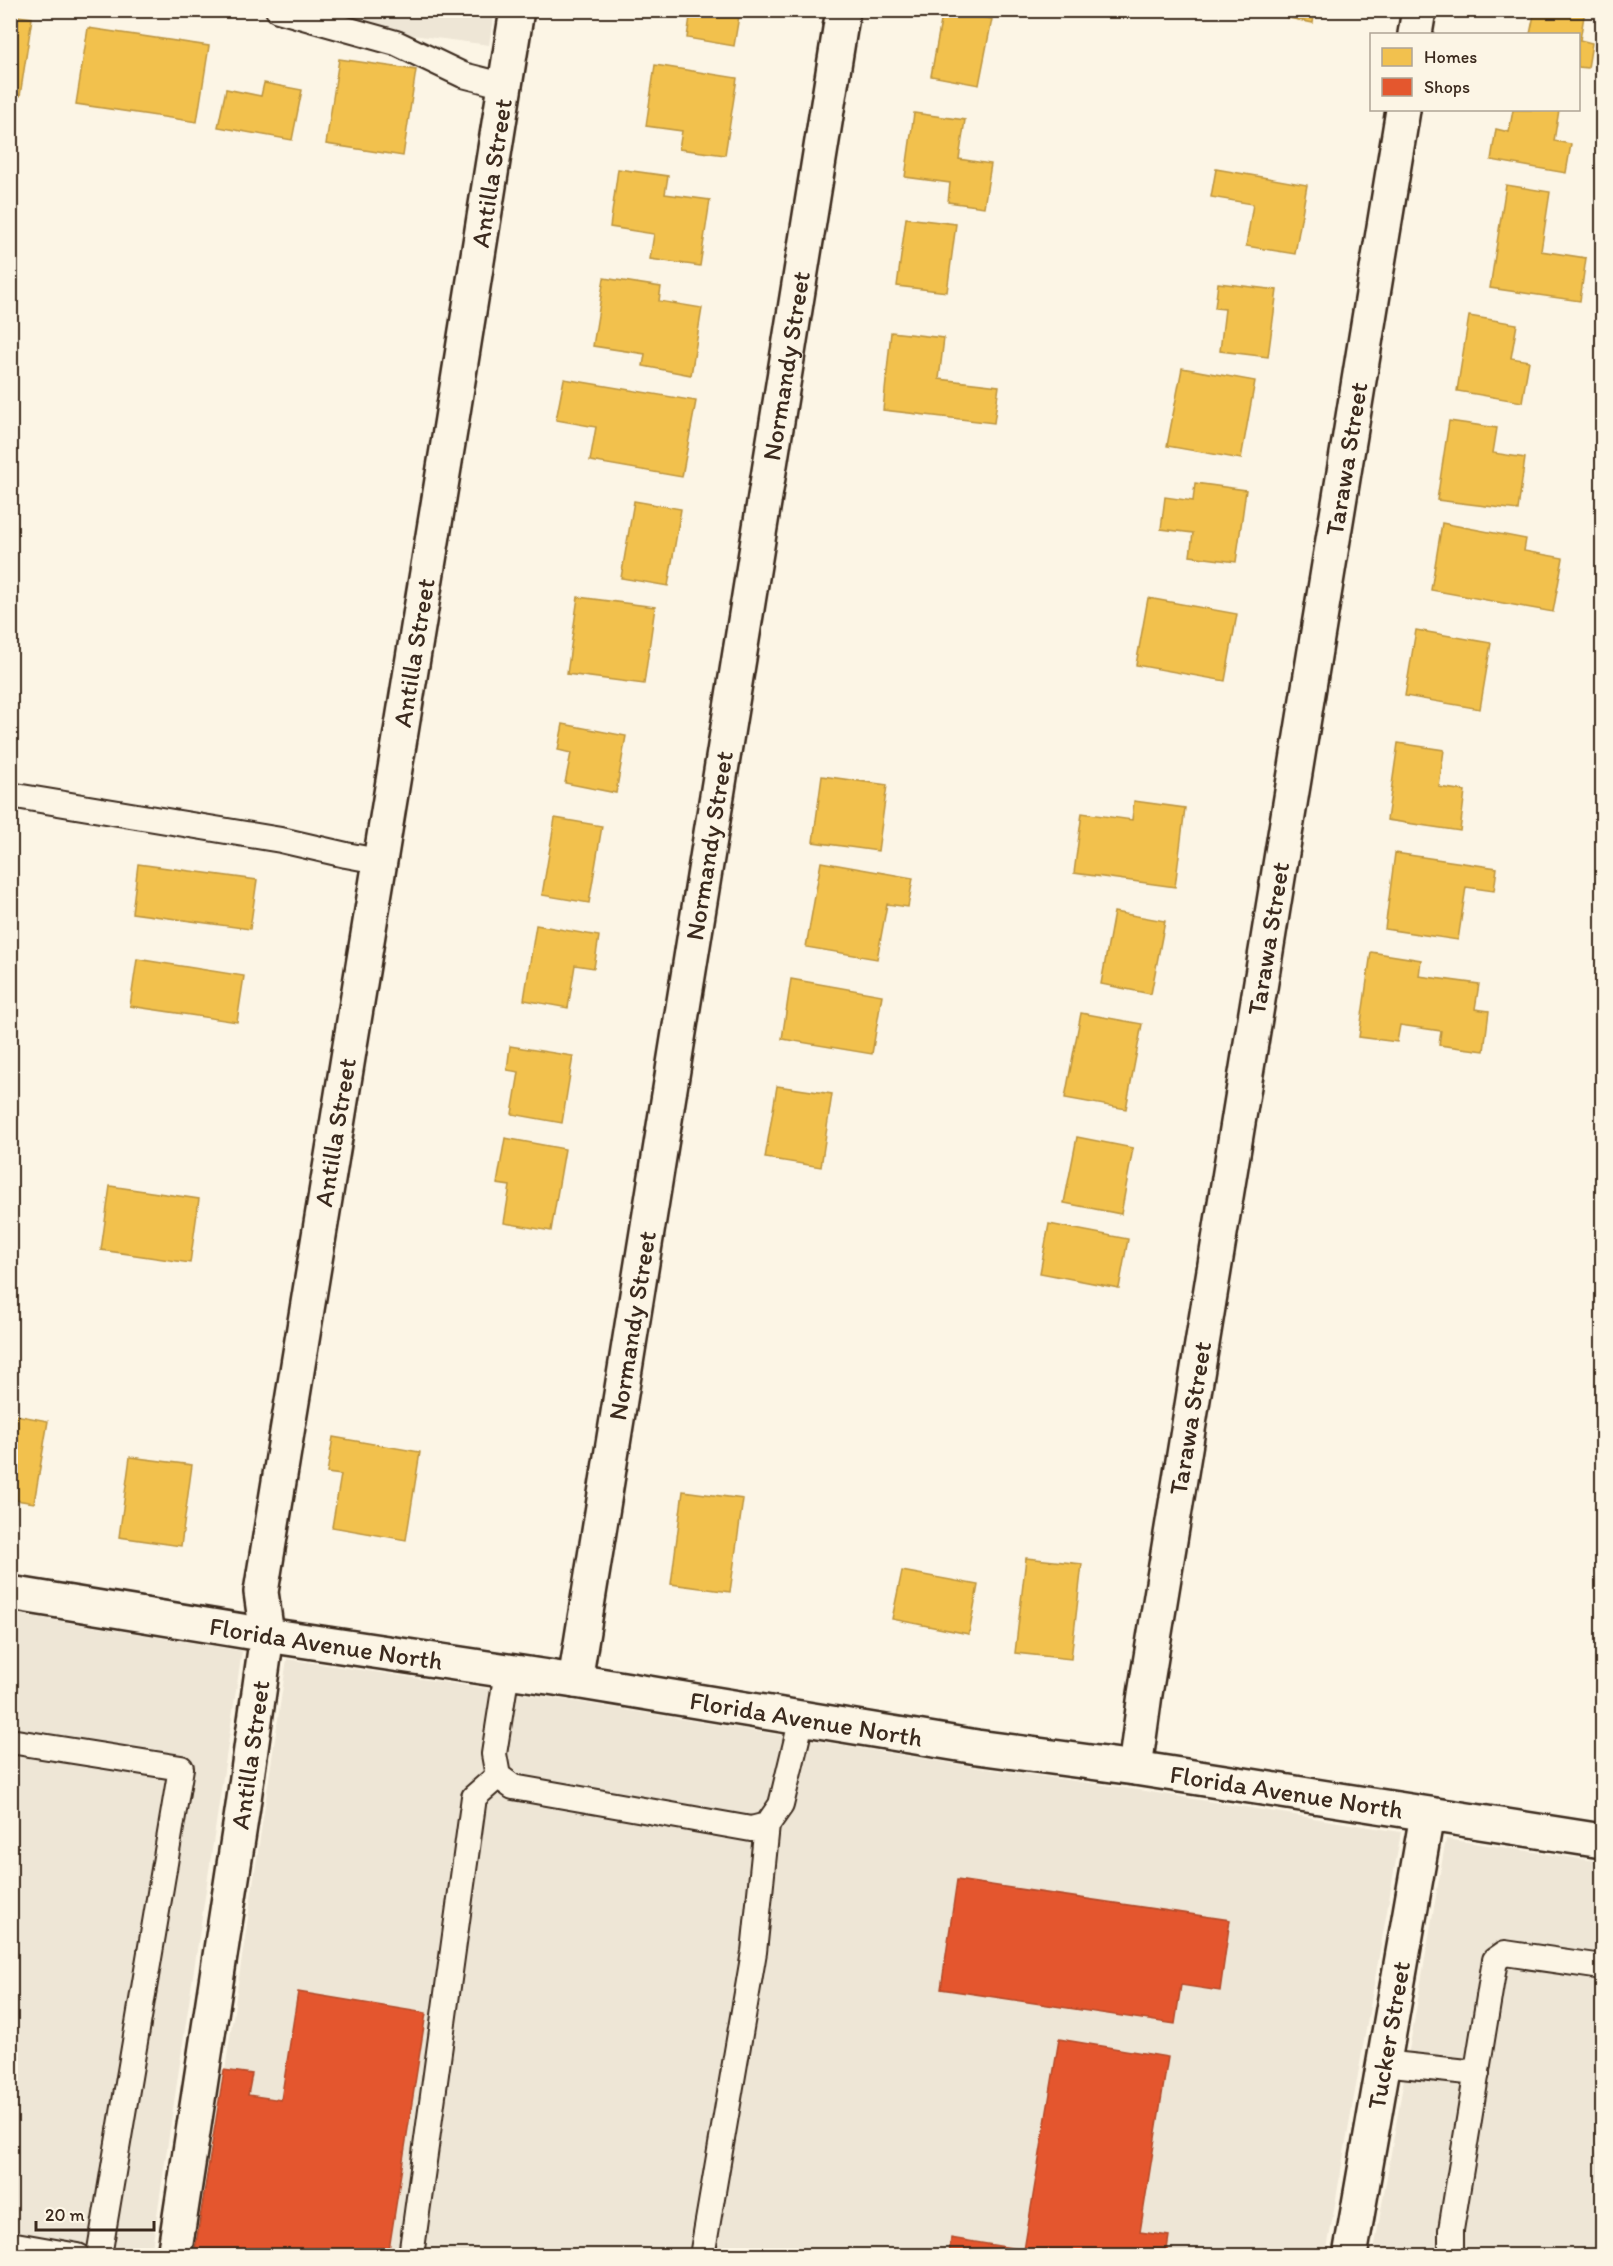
<svg xmlns="http://www.w3.org/2000/svg" width="1613" height="2266" font-family="Itim,sans-serif">
<rect width="100%" height="100%" fill="#fcf5e5"/>
<filter id="ink" filterUnits="userSpaceOnUse"><feTurbulence type="fractalNoise" baseFrequency=".0167" numOctaves="2"/><feDisplacementMap in="SourceGraphic" scale="12" xChannelSelector="R" yChannelSelector="G"/><feConvolveMatrix kernelMatrix="1 2 1 2 8 2 1 2 1" color-interpolation-filters="sRGB"/></filter>
<g filter="url(#ink)">
<g fill="#eee6d6">
<polygon points="230,11 494,11 489,45"/>
<polygon points="10,1613 242,1651 151,2255 11,2255"/>
<polygon points="287,1659 572,1701 974,1767 1132,1789 1401,1832 1326,2255 197,2256"/>
<polygon points="1446,1839 1602,1862 1602,2255 1373,2256"/>
</g>
<g fill="#f2c14e" stroke="#bb9440" stroke-width="1.5">
<polygon points="691,10 740,10 734,46 687,38"/>
<polygon points="943,10 992,19 979,85 931,76"/>
<polygon points="1261,10 1315,10 1313,23 1261,12"/>
<polygon points="1535,10 1585,10 1580,40 1592,43 1588,68 1578,67 1578,34 1530,34"/>
<polygon points="10,15 32,18 20,96 10,95"/>
<polygon points="88,28 209,46 197,122 76,104"/>
<polygon points="339,59 416,70 403,156 326,144"/>
<polygon points="655,65 737,78 725,155 679,149 682,131 646,126"/>
<polygon points="264,83 302,90 292,140 218,127 226,89 261,96"/>
<polygon points="1513,110 1559,110 1554,141 1571,144 1566,173 1491,160 1496,129 1509,132"/>
<polygon points="914,113 965,120 959,159 991,164 984,207 948,202 950,183 905,177"/>
<polygon points="618,169 668,176 665,194 710,200 700,266 650,259 654,234 610,227"/>
<polygon points="1216,169 1307,185 1295,254 1246,246 1253,204 1211,197"/>
<polygon points="1506,185 1550,192 1541,251 1586,258 1580,301 1490,288"/>
<polygon points="906,218 956,224 947,292 897,286"/>
<polygon points="604,278 661,287 659,301 702,308 691,375 643,366 645,354 593,346"/>
<polygon points="1218,283 1277,290 1268,357 1220,351 1225,309 1215,308"/>
<polygon points="1469,316 1517,324 1511,358 1529,361 1522,402 1457,391"/>
<polygon points="891,332 944,338 939,379 999,386 994,423 883,410"/>
<polygon points="1182,368 1255,381 1241,459 1167,446"/>
<polygon points="564,379 696,401 682,477 590,461 596,427 556,420"/>
<polygon points="1449,421 1497,428 1493,453 1525,458 1518,510 1437,500"/>
<polygon points="1195,483 1246,490 1236,562 1190,556 1193,533 1161,529 1165,497 1193,501"/>
<polygon points="634,501 681,509 668,586 621,578"/>
<polygon points="1442,523 1526,539 1524,551 1563,558 1553,612 1431,590"/>
<polygon points="578,597 655,607 644,684 567,674"/>
<polygon points="1148,598 1237,614 1225,681 1136,665"/>
<polygon points="1416,630 1491,643 1480,709 1405,696"/>
<polygon points="563,724 626,736 616,793 565,783 571,753 558,750"/>
<polygon points="1398,743 1444,750 1439,787 1465,791 1460,831 1387,820"/>
<polygon points="822,776 887,785 878,851 813,842"/>
<polygon points="1134,801 1185,808 1175,887 1074,873 1082,813 1132,820"/>
<polygon points="555,818 602,826 589,903 542,895"/>
<polygon points="1395,853 1497,868 1494,891 1466,887 1458,940 1385,929"/>
<polygon points="821,862 913,878 908,907 887,904 877,959 806,947"/>
<polygon points="138,864 257,880 250,929 132,913"/>
<polygon points="1114,912 1165,921 1151,994 1101,984"/>
<polygon points="536,925 599,936 594,968 575,965 568,1008 524,1000"/>
<polygon points="1371,952 1421,960 1419,976 1479,984 1475,1009 1489,1011 1484,1051 1439,1045 1441,1031 1400,1025 1397,1042 1359,1037"/>
<polygon points="137,959 244,976 237,1022 130,1006"/>
<polygon points="791,979 882,995 872,1054 782,1039"/>
<polygon points="1081,1013 1142,1024 1126,1109 1065,1098"/>
<polygon points="510,1046 573,1056 562,1123 512,1114 519,1072 507,1070"/>
<polygon points="777,1086 832,1094 821,1167 765,1158"/>
<polygon points="1077,1137 1133,1148 1121,1214 1064,1203"/>
<polygon points="505,1138 565,1149 551,1231 504,1223 510,1186 497,1184"/>
<polygon points="110,1186 199,1199 190,1263 101,1250"/>
<polygon points="1049,1224 1128,1239 1119,1288 1040,1273"/>
<polygon points="10,1414 48,1421 34,1503 10,1499"/>
<polygon points="333,1437 420,1452 406,1540 332,1527 341,1475 327,1473"/>
<polygon points="130,1457 192,1465 181,1546 119,1537"/>
<polygon points="683,1491 743,1499 730,1592 671,1584"/>
<polygon points="1026,1558 1082,1564 1071,1659 1015,1653"/>
<polygon points="902,1571 978,1585 969,1634 892,1619"/>
</g>
<g fill="#e4572e" stroke="#b14a29" stroke-width="1.5">
<polygon points="957,1880 1230,1920 1220,1991 1181,1985 1175,2024 941,1989"/>
<polygon points="298,1992 426,2013 388,2256 194,2256 224,2070 252,2074 248,2095 281,2100"/>
<polygon points="1059,2039 1168,2057 1140,2232 1169,2236 1166,2256 949,2256 951,2238 1024,2250"/>
</g>
<g fill="none" stroke-linecap="round" stroke-linejoin="round">
<g stroke="#3b2a1e" stroke-width="28">
<g id="service">
<polyline points="278,10 396,43 463,75 506,86"/>
<polyline points="10,795 281,840 346,855 378,861"/>
<polyline points="507,1671 494,1754 498,1776 513,1787 751,1829 767,1825 781,1805 802,1718"/>
<polyline points="10,1741 181,1768 99,2256"/>
<polyline points="1383,2063 1477,2073"/>
<polyline points="10,2244 78,2256"/>
<polyline points="411,2256 474,1797 498,1776"/>
<polyline points="702,2256 754,1952 767,1825"/>
<polyline points="1451,2256 1451,2230 1495,1960 1505,1953 1602,1967"/>
</g>
</g>
<g stroke="#3b2a1e" stroke-width="38">
<g id="minor">
<polyline points="1415,34 1419,10"/>
<path id="s1" d="M 575,1681 L 843,10"/>
<path id="s2" d="M 1135,1768 L 1145,1694 L 1403,110"/>
<path id="s3" d="M 174,2256 L 243,1806 L 267,1635 L 261,1592 C 344,1065 435,538 517,10"/>
<path id="s4" d="M 1350,2256 L 1427,1815"/>
</g>
</g>
<g stroke="#3b2a1e" stroke-width="38">
<g id="tertiary">
<path id="s5" d="M 10,1593 L 267,1635 L 575,1681 L 977,1747 L 1135,1768 L 1602,1841"/>
</g>
</g>
<use href="#service" stroke="#fcf5e5" stroke-width="24"/>
<use href="#minor" stroke="#fcf5e5" stroke-width="33"/>
<use href="#tertiary" stroke="#fcf5e5" stroke-width="33"/>
</g>
</g>
<g text-anchor="middle" stroke-width="6" stroke-linejoin="round" paint-order="stroke">
<g font-size="26" fill="#3b2a1e" stroke="#fcf5e5">
<text dy="9" stroke="none"><textPath href="#s3" startOffset="2109">Antilla Street</textPath></text>
<text dy="9" stroke="none"><textPath href="#s1" startOffset="1332">Normandy Street</textPath></text>
<text dy="9" stroke="none"><textPath href="#s2" startOffset="1326">Tarawa Street</textPath></text>
<text dy="9" stroke="none"><textPath href="#s3" startOffset="1623">Antilla Street</textPath></text>
<text dy="9" stroke="none"><textPath href="#s1" startOffset="846">Normandy Street</textPath></text>
<text dy="9" stroke="none"><textPath href="#s2" startOffset="840">Tarawa Street</textPath></text>
<text dy="9" stroke="none"><textPath href="#s3" startOffset="1137">Antilla Street</textPath></text>
<text dy="9" stroke="none"><textPath href="#s1" startOffset="360">Normandy Street</textPath></text>
<text dy="9" stroke="none"><textPath href="#s2" startOffset="354">Tarawa Street</textPath></text>
<text dy="9" stroke="none"><textPath href="#s5" startOffset="320">Florida Avenue North</textPath></text>
<text dy="9" stroke="none"><textPath href="#s5" startOffset="806">Florida Avenue North</textPath></text>
<text dy="9" stroke="none"><textPath href="#s3" startOffset="507">Antilla Street</textPath></text>
<text dy="9" stroke="none"><textPath href="#s5" startOffset="1292">Florida Avenue North</textPath></text>
<text dy="9" stroke="none"><textPath href="#s4" startOffset="224">Tucker Street</textPath></text>
</g>
</g>
<rect width="1613" height="2266" fill="none" stroke="#fcf5e5" stroke-width="36"/>
<rect x="18" y="18" width="1577" height="2230" fill="none" stroke="#3b2a1e" stroke-width="2" filter="url(#ink)"/>
<rect x="1370" y="33" width="210" height="78" fill="#fcf5e5" stroke="#afa495" stroke-width="1.5"/>
<rect x="1382" y="48" width="30" height="18" fill="#f2c14e" stroke="#afa495" stroke-width="1.5"/>
<text x="1424" y="63" font-size="18" fill="#3b2a1e">Homes</text>
<rect x="1382" y="78" width="30" height="18" fill="#e4572e" stroke="#afa495" stroke-width="1.5"/>
<text x="1424" y="93" font-size="18" fill="#3b2a1e">Shops</text>
<path d="M36 2221v9h118v-9" fill="none" stroke="#3b2a1e" stroke-width="3"/>
<text x="45" y="2221" font-size="18" fill="#3b2a1e" stroke="#fcf5e5" stroke-width="4.5" paint-order="stroke">20 m</text>
</svg>
